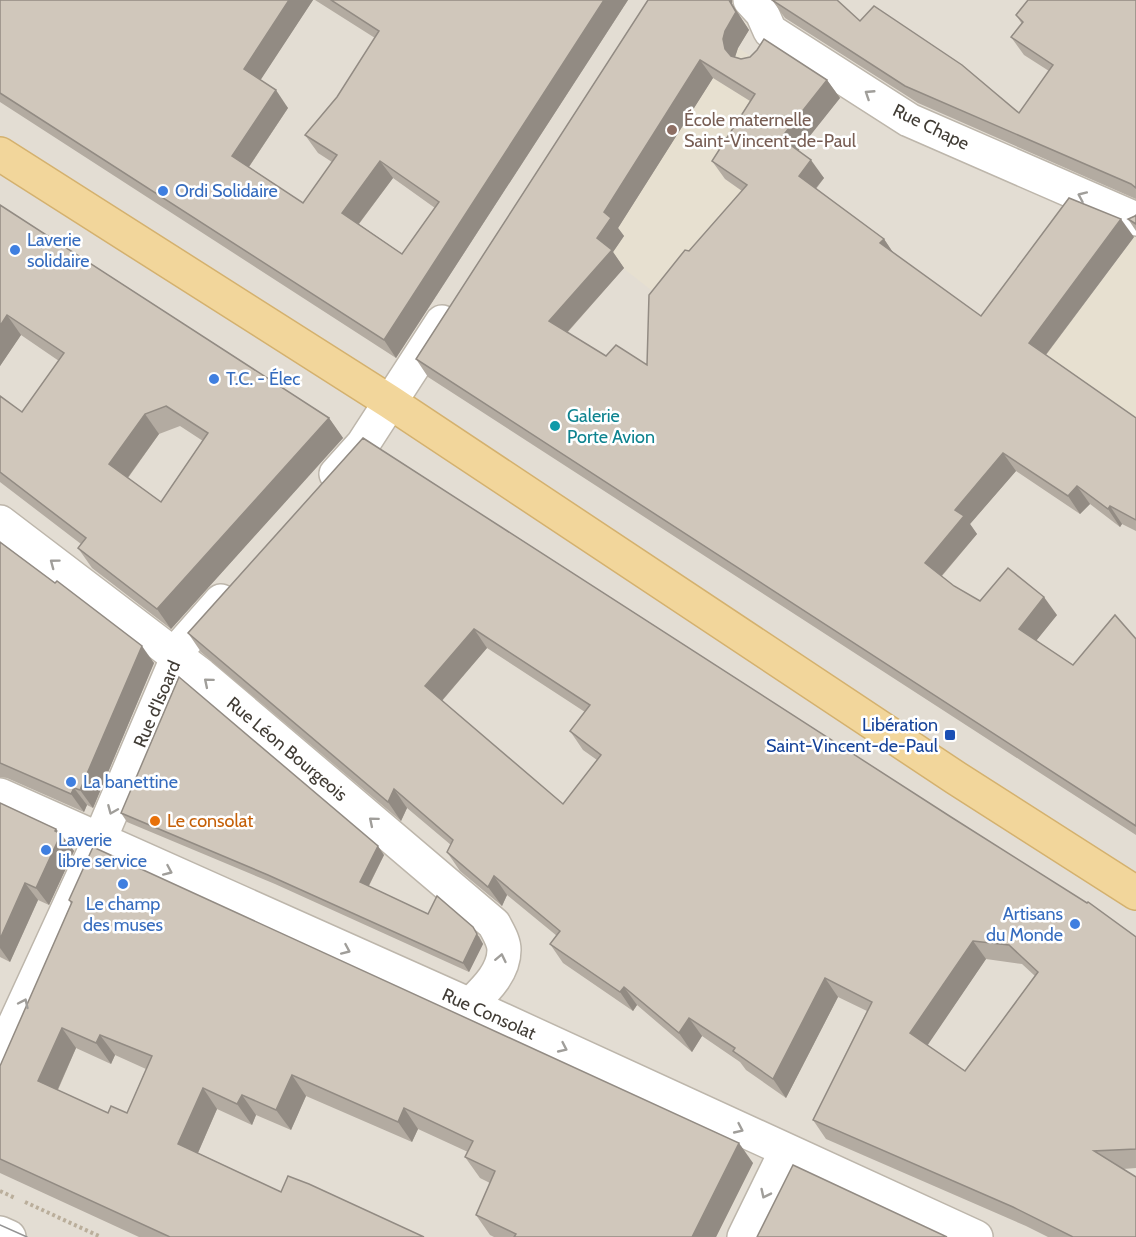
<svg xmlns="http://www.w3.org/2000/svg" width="1136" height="1237" font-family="Cabin,sans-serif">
<rect width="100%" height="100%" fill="#f0ece4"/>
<rect fill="#e3ddd3" x="0" y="0" width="1136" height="1237"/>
<g fill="#e7e0d0">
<polygon points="708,0 747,24 734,45 787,80 723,178 760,203 669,304 609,257 531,223"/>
<polygon points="1135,236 1136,236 1136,513 1033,372"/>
</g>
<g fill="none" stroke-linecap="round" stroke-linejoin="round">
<g stroke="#bdb6ab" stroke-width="36">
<g id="minor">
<polyline points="750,0 762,13 770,31 909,120 1136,219"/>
<polyline points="336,474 363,444 442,322"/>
<path d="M 0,522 L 201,675 L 494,924 C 498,932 504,941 504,950 C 504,973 484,991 470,1005"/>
<polyline points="0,795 470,1005 976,1237"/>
<polyline points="0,1056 99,841 183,644 221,601"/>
<polyline points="0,1233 9,1237"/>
<polyline points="744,1237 786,1151"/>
</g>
</g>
<g stroke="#d4b16e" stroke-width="36">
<polyline id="major" points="0,154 390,402 956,778 1136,893"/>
</g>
<g stroke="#baae9b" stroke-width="4" stroke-dasharray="3 3" stroke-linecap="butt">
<polyline points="0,1191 15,1198"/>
<polyline points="25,1202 101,1237"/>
</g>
<use href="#minor" stroke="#fff" stroke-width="33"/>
<use href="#major" stroke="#f2d69b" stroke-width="33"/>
<polyline stroke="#939393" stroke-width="1.5" points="0,1225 27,1237"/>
</g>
<g fill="#b3aba1" fill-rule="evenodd">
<path d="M 0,0 L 313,0 L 260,80 L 288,108 L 249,167 L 303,203 L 332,162 L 318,153 L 305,135 L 337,97 L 375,38 L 315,0 L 628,0 L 396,358 L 0,102 ZM 393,178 L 435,208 L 402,254 L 359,224 Z"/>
<path d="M 648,0 L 732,0 L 732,4 L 749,30 L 738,48 L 735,57 L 827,80 L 840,98 L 798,150 L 824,178 L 816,189 L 884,239 L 894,254 L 981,316 L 1134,237 L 1046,355 L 1136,418 L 1136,531 L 1122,524 L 1120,527 L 1090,504 L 1080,514 L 1016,471 L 970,524 L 977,534 L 942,576 L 954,586 L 980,601 L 1057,615 L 1036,641 L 1073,665 L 1136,639 L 1136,835 L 428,377 L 416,359 ZM 713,78 L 750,101 L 712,161 L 725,179 L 742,191 L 689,251 L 647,365 L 606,356 L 567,333 L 624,268 L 613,252 L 624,236 L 618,228 Z"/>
<polygon points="772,0 860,21 1019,113 1049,71 1024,55 1011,37 1022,24 1016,15 1136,0 1136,199 918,103 785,18"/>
<path d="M 0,205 L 329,418 L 343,438 L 171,629 L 92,568 L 78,548 L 81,544 L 0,482 L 0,396 L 22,412 L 59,361 L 21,335 L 0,366 ZM 180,426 L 203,441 L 161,502 L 128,478 L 159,434 Z"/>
<polygon points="1136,215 1136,231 1128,219"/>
<path d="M 363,438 L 1136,937 L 1136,1168 L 1123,1169 L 1136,1237 L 1048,1237 L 1026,1226 L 826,1139 L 813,1120 L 867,1011 L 838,997 L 786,1098 L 746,1070 L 740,1062 L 702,1036 L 692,1052 L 637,1005 L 633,1011 L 563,963 L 550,944 L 557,936 L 507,895 L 502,906 L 460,871 L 447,852 L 451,845 L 407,808 L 401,821 L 201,652 L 188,633 ZM 487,648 L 585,712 L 570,731 L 583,750 L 597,760 L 563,804 L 442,701 ZM 986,959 L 1022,964 L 1035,976 L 965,1071 L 927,1045 Z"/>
<polygon points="0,542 154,663 93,808 87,805 84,812 7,778 0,777"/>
<polygon points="0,803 56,829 74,851 49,905 38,900 10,962 0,957"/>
<polygon points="121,813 384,855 369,886 428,914 479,936 483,944 469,972 275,884 127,822"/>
<path d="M 69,900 L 753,1163 L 716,1237 L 494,1237 L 490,1235 L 476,1215 L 490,1183 L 480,1178 L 465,1157 L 468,1152 L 418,1129 L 412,1142 L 306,1096 L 291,1130 L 256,1115 L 252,1125 L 217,1109 L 198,1153 L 281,1192 L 424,1237 L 139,1237 L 0,1173 L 0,1066 L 71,904 ZM 76,1048 L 111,1064 L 115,1055 L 146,1069 L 127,1113 L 108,1113 L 58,1090 Z"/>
</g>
<g fill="#928b83">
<polygon points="289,0 313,0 256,87 244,69"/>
<polygon points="604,0 628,0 396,358 384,340"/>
<polygon points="729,0 732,0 732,4 749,30 738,48 735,57 737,67 725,49 723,39"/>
<polygon points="700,60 713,78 618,228 624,236 613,252 624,268 561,339 549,321 604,212"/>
<polygon points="827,80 840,98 794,156 781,138"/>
<polygon points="276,90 288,108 244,174 232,156"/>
<polygon points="811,160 824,178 811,194 799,176"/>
<polygon points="380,161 393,178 354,230 342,213"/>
<polygon points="1121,219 1134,237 1041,361 1029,343"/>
<polygon points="884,239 896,257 880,243"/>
<polygon points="7,315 21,335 0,366 0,326"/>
<polygon points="145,414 159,434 123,484 109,464"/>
<polygon points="329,418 343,438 171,629 157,609"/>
<polygon points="1003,453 1016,471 970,524 977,534 937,581 925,563 955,510"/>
<polygon points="1077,486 1090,504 1080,514 1068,496"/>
<polygon points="1110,506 1122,524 1120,527 1108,509"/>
<polygon points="1044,597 1057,615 1031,647 1019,629"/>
<polygon points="474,629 487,648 438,705 425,686"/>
<polygon points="142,646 154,663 93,808 80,790"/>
<polygon points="74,788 87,805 84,812 71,794"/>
<polygon points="394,789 407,808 401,821 388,802"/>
<polygon points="56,829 61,835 61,834 74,851 49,905 36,888"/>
<polygon points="378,846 384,855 366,891 360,882"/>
<polygon points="494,876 507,895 502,906 488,887"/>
<polygon points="25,883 38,900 10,962 0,948 0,939"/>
<polygon points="473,927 483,944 469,972 463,963"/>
<polygon points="973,941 986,959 923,1052 910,1033"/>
<polygon points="825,978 838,997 786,1098 773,1079"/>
<polygon points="624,987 637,1005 633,1011 620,992"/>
<polygon points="689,1018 702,1036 692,1052 679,1033"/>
<polygon points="62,1028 76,1048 52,1102 38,1081"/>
<polygon points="100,1035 115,1055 111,1064 96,1043"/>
<polygon points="292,1075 306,1096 291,1130 276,1110"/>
<polygon points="203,1088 217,1109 193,1164 178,1144"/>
<polygon points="242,1095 256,1115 252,1125 237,1104"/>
<polygon points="404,1108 418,1129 412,1142 398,1122"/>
<polygon points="739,1143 753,1163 716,1237 692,1237"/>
</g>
<g fill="#d0c7bb" stroke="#928b83" stroke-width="1.5" fill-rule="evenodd">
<path d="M 0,0 L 289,0 L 244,69 L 276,90 L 232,156 L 303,203 L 337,155 L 305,135 L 337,97 L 379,31 L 331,0 L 604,0 L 384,340 L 0,93 ZM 380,161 L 439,202 L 402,254 L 342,213 Z"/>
<path d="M 648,0 L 729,0 L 736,12 L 725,31 L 723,39 L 725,49 L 731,56 L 741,59 L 750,57 L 757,50 L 764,39 L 827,80 L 781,138 L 811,160 L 799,176 L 884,239 L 880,243 L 981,316 L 1069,198 L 1121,219 L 1029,343 L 1136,418 L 1136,520 L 1110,506 L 1108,509 L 1077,486 L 1068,496 L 1003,453 L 955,510 L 964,516 L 925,563 L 954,586 L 980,601 L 1008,568 L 1044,597 L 1019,629 L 1073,665 L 1115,615 L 1136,639 L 1136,826 L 416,359 ZM 700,60 L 755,94 L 712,161 L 747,185 L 689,251 L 685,250 L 649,295 L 647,365 L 616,345 L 606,356 L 549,321 L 612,250 L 597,238 L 611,218 L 604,212 Z"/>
<polygon points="772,0 837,0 860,21 874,6 962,65 1019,113 1053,65 1011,37 1023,22 1016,15 1028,0 1136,0 1136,188 1131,184 905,86"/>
<path d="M 0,205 L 329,418 L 157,609 L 78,548 L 86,538 L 0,472 L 0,396 L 22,412 L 64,353 L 7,315 L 0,326 ZM 166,406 L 208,433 L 161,502 L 109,464 L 145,414 Z"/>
<polygon points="1136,215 1136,224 1128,219 1135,216"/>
<path d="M 363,438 L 951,817 L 1087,903 L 1088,902 L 1136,937 L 1136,1149 L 1094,1151 L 1136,1177 L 1136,1237 L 1073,1237 L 1013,1207 L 813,1120 L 872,1002 L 825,978 L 773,1079 L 733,1051 L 735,1048 L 689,1018 L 679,1033 L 624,987 L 620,992 L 550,944 L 560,931 L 494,876 L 488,887 L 447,852 L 453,840 L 394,789 L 388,802 L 188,633 ZM 474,629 L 590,705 L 570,731 L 601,755 L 563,804 L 425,686 ZM 973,941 L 1009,945 L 1038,972 L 965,1071 L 910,1033 Z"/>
<polygon points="0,542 55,583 57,581 142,646 80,790 74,788 71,794 0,763"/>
<polygon points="179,677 378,846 360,882 428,914 437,896 473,927 477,934 463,963 268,875 121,813"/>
<polygon points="0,803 56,829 55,831 61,834 36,888 25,883 0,939"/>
<path d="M 93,847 L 739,1143 L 692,1237 L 514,1237 L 516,1234 L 476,1215 L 495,1171 L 465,1157 L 473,1141 L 404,1108 L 398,1122 L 292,1075 L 276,1110 L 242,1095 L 237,1104 L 203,1088 L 178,1144 L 281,1192 L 288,1176 L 309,1184 L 424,1237 L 170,1237 L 0,1159 L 0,1066 L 72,902 L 69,900 ZM 62,1028 L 96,1043 L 100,1035 L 152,1056 L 127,1113 L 111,1106 L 108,1113 L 38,1081 Z"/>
<polygon points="793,1165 947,1237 757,1237"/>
</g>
<defs><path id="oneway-chevron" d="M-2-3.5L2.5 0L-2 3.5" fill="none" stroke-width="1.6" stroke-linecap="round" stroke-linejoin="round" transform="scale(1.5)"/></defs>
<g stroke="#a09e9a">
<use href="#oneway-chevron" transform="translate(869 94) rotate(-147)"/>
<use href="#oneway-chevron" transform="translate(1082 196) rotate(-156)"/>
<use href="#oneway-chevron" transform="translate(54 563) rotate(-143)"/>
<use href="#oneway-chevron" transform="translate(208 682) rotate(-140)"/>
<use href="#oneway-chevron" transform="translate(112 810) rotate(113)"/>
<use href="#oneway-chevron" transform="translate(373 821) rotate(-140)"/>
<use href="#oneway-chevron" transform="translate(168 871) rotate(24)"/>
<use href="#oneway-chevron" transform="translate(346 950) rotate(24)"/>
<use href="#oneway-chevron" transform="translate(501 958) rotate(-78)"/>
<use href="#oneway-chevron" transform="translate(24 1003) rotate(-65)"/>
<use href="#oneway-chevron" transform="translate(563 1048) rotate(25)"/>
<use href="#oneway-chevron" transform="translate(739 1129) rotate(25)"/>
<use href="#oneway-chevron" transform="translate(765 1194) rotate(116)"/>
</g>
<circle fill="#8d6e63" stroke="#fff" stroke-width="2" cx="672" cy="130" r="6"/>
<g fill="#3f7fe0" stroke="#fff" stroke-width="2">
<circle cx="163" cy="191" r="6"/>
<circle cx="15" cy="250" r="6"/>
<circle cx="214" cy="379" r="6"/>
<circle cx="71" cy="782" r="6"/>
<circle cx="46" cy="850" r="6"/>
<circle cx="123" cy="884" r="6"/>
<circle cx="1075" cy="924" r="6"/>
</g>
<circle fill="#0f9aa8" stroke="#fff" stroke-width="2" cx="555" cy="426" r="6"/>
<rect fill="#1a4fb4" stroke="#fff" stroke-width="2" x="944" y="729" width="12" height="12" rx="3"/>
<circle fill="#e8710a" stroke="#fff" stroke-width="2" cx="155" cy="821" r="6"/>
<g text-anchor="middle" stroke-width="5" stroke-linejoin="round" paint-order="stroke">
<g font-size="18" fill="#785e54" stroke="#fff" text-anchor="start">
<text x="684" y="126">École maternelle<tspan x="684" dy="21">Saint-Vincent-de-Paul</tspan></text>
</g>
<g font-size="18" fill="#413c35" stroke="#fff">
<text transform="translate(931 127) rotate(26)" y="6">Rue Chape</text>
<text transform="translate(157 704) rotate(-67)" y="6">Rue d'Isoard</text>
<text transform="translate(287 749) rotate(40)" y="6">Rue Léon Bourgeois</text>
<text transform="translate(489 1014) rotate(24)" y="6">Rue Consolat</text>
</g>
<g font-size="18" fill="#366cbe" stroke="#fff" text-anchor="start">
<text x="175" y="197">Ordi Solidaire</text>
<text x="27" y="246">Laverie<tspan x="27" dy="21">solidaire</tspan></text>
<text x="226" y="385">T.C. - Élec</text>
<text x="83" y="788">La banettine</text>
<text x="58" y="846">Laverie<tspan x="58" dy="21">libre service</tspan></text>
<text x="123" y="910" text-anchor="middle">Le champ<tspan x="123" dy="21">des muses</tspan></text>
<text x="1063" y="920" text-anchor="end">Artisans<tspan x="1063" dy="21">du Monde</tspan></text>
</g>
<g font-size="18" fill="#0d838f" stroke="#fff" text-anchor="start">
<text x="567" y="422">Galerie<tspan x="567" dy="21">Porte Avion</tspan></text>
</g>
<g font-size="18" fill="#164399" stroke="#fff" text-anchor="end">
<text x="938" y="731">Libération<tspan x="938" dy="21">Saint-Vincent-de-Paul</tspan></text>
</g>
<g font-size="18" fill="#c56008" stroke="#fff" text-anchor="start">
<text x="167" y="827">Le consolat</text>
</g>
</g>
</svg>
